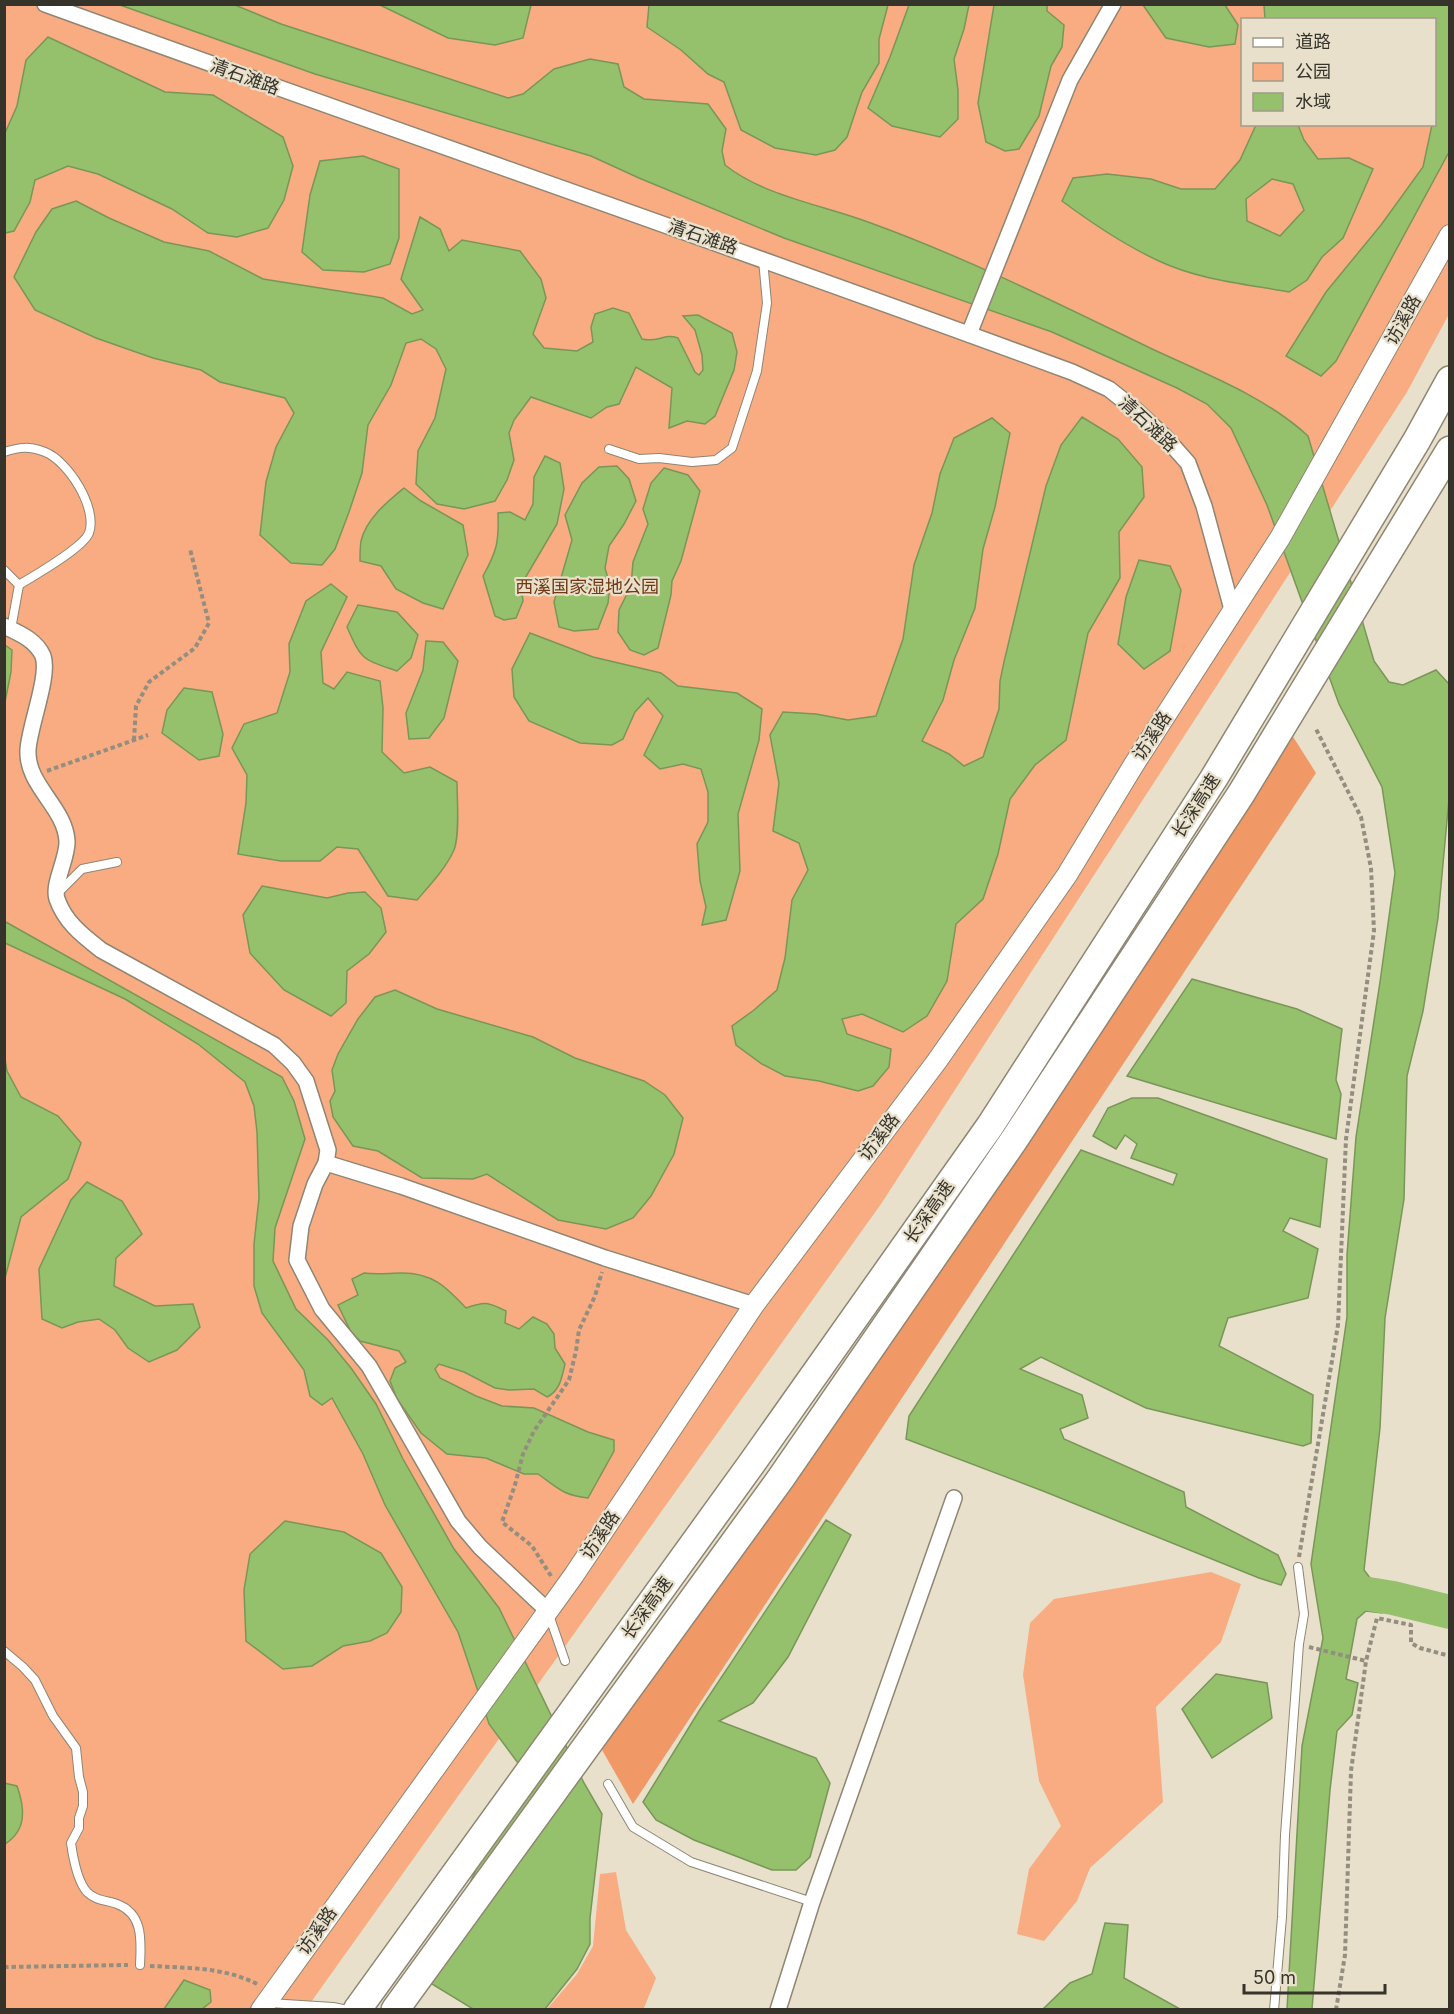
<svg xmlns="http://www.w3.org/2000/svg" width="1454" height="2014" font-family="Inter,'Noto Sans SC',sans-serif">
<rect width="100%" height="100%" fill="#e8e0cb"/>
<g fill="#f9ac81" fill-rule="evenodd">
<path d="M 5,5 L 1449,5 L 1449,314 L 1407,392 L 881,1204 L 306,2009 L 5,2010 ZM 1242,20 L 1434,20 L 1434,124 L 1242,124 Z"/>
<polygon points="1211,1572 1241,1584 1221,1642 1156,1707 1163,1802 1090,1868 1077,1901 1044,1941 1017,1934 1029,1869 1061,1826 1039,1781 1023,1675 1030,1623 1054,1599"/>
<polygon points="616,1872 626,1930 656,1978 644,2008 642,2010 547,2009 577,1974 593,1946 600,1874"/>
</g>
<polygon fill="#f09967" points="1292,735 1316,773 633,1804 602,1750"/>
<g fill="#96c16c" stroke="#799658" stroke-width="1.5" fill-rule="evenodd">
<path d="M 120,5 L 235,5 L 281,24 L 508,98 L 523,94 L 554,69 L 590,59 L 618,64 L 624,87 L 644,99 L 708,104 L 726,129 L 722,151 L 725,165 C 764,196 822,205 868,222 C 965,257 1057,303 1150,348 C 1203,373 1265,396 1308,436 L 1374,661 L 1389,682 L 1403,685 L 1436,670 L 1450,685 L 1449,799 L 1438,918 L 1423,1011 L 1407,1076 L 1404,1199 L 1385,1318 L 1380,1428 L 1364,1570 L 1377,1587 L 1386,1590 L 1382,1613 L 1366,1611 L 1357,1619 L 1346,1679 L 1358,1683 L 1352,1715 L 1337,1731 L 1330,1790 L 1312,2009 L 1287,2009 L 1302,1746 L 1323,1638 L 1311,1564 L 1347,1317 L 1347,1255 L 1356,1137 L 1380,982 L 1395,873 L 1382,787 L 1339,704 L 1267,505 L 1231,428 L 1207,404 L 1177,388 L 1052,332 L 784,238 L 639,178 L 591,156 L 315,74 Z"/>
<polygon points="380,5 531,5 523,38 495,45 448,38"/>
<polygon points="649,5 649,4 888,5 879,39 879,63 862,92 847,137 835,150 816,155 775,148 741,130 724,82 708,74 681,50 647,27"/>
<polygon points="909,5 969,5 964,29 954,59 958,90 958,119 940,137 892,126 868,108 890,57"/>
<polygon points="994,5 1047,5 1047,11 1064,25 1062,47 1051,66 1039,116 1019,149 1005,151 986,142 978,103"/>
<polygon points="1143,5 1225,5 1238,25 1235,44 1209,47 1166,38"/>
<polygon points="1264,5 1449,5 1449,152 1336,361 1321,376 1286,356 1326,292 1381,225 1423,167 1432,125 1434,124 1434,20 1265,19"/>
<polygon points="48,37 165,92 213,95 283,137 293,166 284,200 268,228 237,237 208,233 172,209 98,174 68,166 35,180 30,202 14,231 5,233 5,133 17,106 26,60"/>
<path d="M 1256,125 L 1298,125 L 1304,140 L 1318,159 L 1349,158 L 1373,169 L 1343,238 L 1322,257 L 1307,280 L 1289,292 C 1246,284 1199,280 1159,261 C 1124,245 1093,224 1062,201 L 1073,178 L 1107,174 L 1151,179 L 1181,189 L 1215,189 L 1240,160 ZM 1272,179 L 1293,184 L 1304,210 L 1280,236 L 1247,221 L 1246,199 Z"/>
<polygon points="363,156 399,169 399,238 390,264 364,272 323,270 302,252 310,195 320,161"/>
<path d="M 76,201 L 109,218 L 164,242 L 209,251 L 263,279 L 383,298 L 412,314 L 423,310 L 401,279 L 420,217 L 440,229 L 449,251 L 462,240 L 520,251 L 541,279 L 546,298 L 533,334 L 544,348 L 577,351 L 593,342 L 591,327 L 595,314 L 613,308 L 629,313 L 642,339 C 659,343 663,333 678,338 L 695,372 L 699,375 L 703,370 L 702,355 L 695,330 L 683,316 L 698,315 L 732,333 L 737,352 L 734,370 L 715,416 L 705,424 L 687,421 L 669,428 L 672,388 L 636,367 L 619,404 L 607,407 L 591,418 L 531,397 L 514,420 L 509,433 L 514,460 L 507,480 L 495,501 L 464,509 L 437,504 L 416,484 L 418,451 L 435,418 L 446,369 L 436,349 L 421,339 L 406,343 L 391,385 L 368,425 L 362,473 L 349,512 L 335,549 L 322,565 L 291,563 L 260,535 L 266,482 L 276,447 L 294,413 L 285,398 L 220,382 L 201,370 L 153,358 L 96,338 L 35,310 L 14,277 L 36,232 L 52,209 Z"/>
<polygon points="1082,417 1118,439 1142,467 1144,497 1119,532 1120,578 1088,633 1066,740 1035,765 1010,799 998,854 983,899 956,924 947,981 927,1016 903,1032 862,1014 842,1019 847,1034 891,1049 889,1067 873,1086 858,1091 819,1081 785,1076 762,1064 736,1045 732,1026 754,1010 777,990 785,958 792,900 808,870 799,843 773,831 779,783 770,735 783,712 816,714 848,720 876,716 903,639 914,565 932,513 940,474 954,438 992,418 1010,433 995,507 983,549 975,608 954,660 943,700 922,741 949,754 964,766 983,757 999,709 1000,681 1004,662 1046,486 1061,445"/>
<path d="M 545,456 L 560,463 L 564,489 L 557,524 L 521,585 L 523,601 L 516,618 L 504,620 L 495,616 L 483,576 C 497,551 499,542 498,513 L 510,512 L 525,520 L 533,504 L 534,477 Z"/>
<polygon points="617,466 629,479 636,501 624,524 609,546 605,568 610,585 608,603 598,629 574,631 559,627 554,602 572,540 565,515 582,483 599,467"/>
<polygon points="664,468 688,475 700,491 681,561 672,581 671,595 658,648 644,655 630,650 618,632 619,610 631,586 633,562 648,524 643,509 651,483"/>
<path d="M 404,488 L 421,501 L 463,525 L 468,555 L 443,609 L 423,603 L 396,589 L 381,566 L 360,561 C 360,555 360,548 361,541 C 366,519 387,502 404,488 Z"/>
<polygon points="1139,560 1170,566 1181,590 1170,651 1144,669 1118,644 1126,597"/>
<path d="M 331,584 L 347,597 L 321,652 L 323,683 L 334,689 L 347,672 L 380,681 L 383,708 L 382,752 L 404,773 L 430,767 L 457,782 C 457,799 460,835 454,850 C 446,868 430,885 417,900 L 388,896 L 358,849 L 337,847 L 320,861 L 281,861 L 238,854 L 246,803 L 247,775 L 232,748 L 244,724 L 277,713 L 290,672 L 289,644 L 306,601 Z"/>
<path d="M 358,605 L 397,612 L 418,635 L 411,658 L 397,671 C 362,659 362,661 347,627 Z"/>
<polygon points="530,633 593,657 661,673 678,686 737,693 762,709 759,740 738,814 740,871 726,920 702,925 706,907 700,881 697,844 708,822 708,792 701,769 683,764 660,769 644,755 663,716 648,698 635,712 623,739 612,745 580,743 529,721 514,697 512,669"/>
<polygon points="426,641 443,642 458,661 444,718 429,738 409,739 406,713 423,670"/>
<polygon points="5,645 12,650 11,672 5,702 5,733"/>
<polygon points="184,688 212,692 223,734 219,756 199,760 162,733 167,710"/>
<polygon points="262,886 327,898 348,893 365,892 381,908 386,932 369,954 347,971 346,1003 331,1016 284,990 250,953 243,915"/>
<polygon points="4,921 282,1077 294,1101 305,1139 275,1228 273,1261 296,1309 328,1340 351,1368 376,1404 403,1459 454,1549 499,1608 584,1783 602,1814 590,1918 590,1944 577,1969 545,2009 473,2009 427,1981 521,1767 489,1724 458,1632 385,1505 363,1454 332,1398 322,1405 310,1396 304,1370 262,1313 254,1286 254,1244 259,1198 257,1132 254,1106 245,1082 198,1044 125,999 5,943"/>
<polygon points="1192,979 1297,1009 1342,1029 1336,1080 1341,1094 1336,1139 1127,1076"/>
<polygon points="395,990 437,1009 533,1037 575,1058 644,1081 665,1095 683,1118 674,1154 651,1196 633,1218 606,1229 558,1220 487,1174 473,1179 422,1178 378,1151 353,1146 333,1117 330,1101 335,1091 332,1070 338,1054 358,1019 375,997"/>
<polygon points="4,1053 7,1071 21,1097 58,1116 81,1143 68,1179 21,1217 5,1278"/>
<polygon points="1132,1098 1158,1098 1327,1159 1320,1227 1290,1218 1283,1231 1318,1249 1308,1298 1228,1318 1219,1346 1313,1395 1311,1443 1303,1446 1146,1408 1041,1357 1020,1369 1082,1395 1088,1418 1060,1429 1064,1439 1184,1492 1186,1507 1278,1555 1286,1574 1281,1585 1259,1578 1043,1491 906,1439 909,1416 1081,1150 1173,1185 1177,1174 1131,1158 1137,1144 1125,1135 1116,1149 1093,1136 1108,1108"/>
<polygon points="87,1182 122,1201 142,1234 116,1258 114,1286 155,1306 193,1304 200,1327 177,1350 149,1362 128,1348 115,1330 99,1319 78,1322 62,1328 42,1319 39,1269 71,1200"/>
<path d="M 364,1273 C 378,1275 389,1273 402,1273 C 433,1273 446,1287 466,1308 C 485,1301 488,1302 506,1311 L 505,1323 L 519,1329 L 533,1317 L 547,1324 L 554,1334 L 555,1348 L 565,1364 C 562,1377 560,1391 547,1397 L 534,1389 L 509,1390 L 495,1388 L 464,1372 L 439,1364 L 435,1369 L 440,1378 L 476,1396 L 502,1406 L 534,1408 L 588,1432 L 614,1440 L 614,1451 L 588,1498 C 562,1495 558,1488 538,1474 L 524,1474 L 486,1458 L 447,1454 L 421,1433 L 397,1399 L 390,1381 L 395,1368 L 406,1362 L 399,1351 L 360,1341 L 351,1332 L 338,1305 L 358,1295 L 352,1279 Z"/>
<polygon points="826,1520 851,1535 788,1657 753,1703 719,1721 816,1758 830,1783 810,1857 796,1870 772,1870 694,1840 656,1820 643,1802 699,1711"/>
<polygon points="285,1521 344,1532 381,1553 402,1587 401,1612 387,1633 370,1641 343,1646 312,1666 283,1669 246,1641 244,1590 250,1554"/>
<polygon points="1216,1674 1267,1683 1272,1718 1212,1758 1182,1709"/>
<path d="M 4,1783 L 17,1786 C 25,1808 27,1830 5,1844 Z"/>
<polygon points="1105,1923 1128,1925 1124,1978 1180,2009 1043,2009 1070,1983 1092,1974"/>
<polygon points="184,1980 210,1990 211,2002 202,2009 164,2009"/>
</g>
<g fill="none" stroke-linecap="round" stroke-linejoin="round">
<polyline stroke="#96c16c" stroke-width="34" points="1338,1589 1393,1598 1450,1612"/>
<g stroke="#8e8673" stroke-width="10">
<g id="service">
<polyline points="609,449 639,459 659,458 692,462 716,460 732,448 757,371 767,303 763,260"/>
<path d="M 4,452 C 20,447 29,446 45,452 C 68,461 98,508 89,533 C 83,548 35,575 19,585"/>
<polyline points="4,570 19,585 11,629"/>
<polyline points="57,894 82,869 117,862"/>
<polyline points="549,1615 565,1661"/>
<path d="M 4,1651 L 23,1667 L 35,1680 L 53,1716 L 76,1748 L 79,1777 L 83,1792 L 83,1806 L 79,1818 L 79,1828 L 71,1843 C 73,1857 78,1882 87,1892 C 96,1901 106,1900 117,1904 C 144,1914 141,1942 140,1965"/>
<polyline points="608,1784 633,1827 691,1862 812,1902"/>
<polyline points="269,2003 333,2007 348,2010"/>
<polyline points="1274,2010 1282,1917 1285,1835 1299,1644 1304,1614 1298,1567"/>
</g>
</g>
<g stroke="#8e8673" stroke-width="18">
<g id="minor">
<path d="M 45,4 C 387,128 731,246 1072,372 L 1109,389 L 1138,412 L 1165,437 L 1188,463 L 1204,506 L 1233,613"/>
<polyline points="969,334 1070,80 1113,4"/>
<path d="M 4,626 C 19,633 36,640 43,656 C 50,676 29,727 28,750 C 26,785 65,807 67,841 C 68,858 52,884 57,899 C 65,922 82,935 101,950 L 274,1045 L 293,1063 L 306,1081 L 328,1150 L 326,1163 L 315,1184 L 301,1226 L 297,1260 L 322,1309 L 369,1366 L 458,1521 L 480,1547 L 548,1611"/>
<polyline points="326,1163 401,1186 605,1258 754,1305"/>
<polyline points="778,2010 812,1902 954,1498"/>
</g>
</g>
<g stroke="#8e8673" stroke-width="22">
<polyline id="tertiary" points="261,2010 574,1575 754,1305 937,1061 1067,875 1133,766 1280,538 1450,235"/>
</g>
<g stroke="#8e8673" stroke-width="30">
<g id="motorway">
<polyline points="357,2010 752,1463 990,1126 1214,778 1417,440 1450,380"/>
<polyline points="395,2010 781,1478 1014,1140 1241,794 1450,450"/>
</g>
</g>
<g stroke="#938e7f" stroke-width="4" stroke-dasharray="4.5 3" stroke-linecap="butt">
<polyline points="134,740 136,706 149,682 195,648 209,623 190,549"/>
<polyline points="47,771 148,735"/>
<polyline points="1299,1557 1338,1325 1346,1139 1374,931 1371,868 1361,817 1316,729"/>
<polyline points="551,1576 532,1546 502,1522 515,1485 523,1454 534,1431 569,1380 576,1351 579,1330 595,1296 602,1272"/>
<polyline points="1309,1647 1366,1661"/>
<path d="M 150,1966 C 187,1968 224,1967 257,1984"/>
<polyline points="4,1967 128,1965"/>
<polyline points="1336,2010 1345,1955 1351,1771 1366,1661 1377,1618 1411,1625 1411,1643 1420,1648 1450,1656"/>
</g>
<use href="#service" stroke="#fff" stroke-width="8"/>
<use href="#minor" stroke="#fff" stroke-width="15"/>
<use href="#tertiary" stroke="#fff" stroke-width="20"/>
<use href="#motorway" stroke="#fff" stroke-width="27"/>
</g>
<g text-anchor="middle" stroke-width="4.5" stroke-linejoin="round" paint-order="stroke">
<g font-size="18" fill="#36332b" stroke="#e8e0cb">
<text transform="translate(245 77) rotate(20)" y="6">清石滩路</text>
<text transform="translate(703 237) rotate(19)" y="6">清石滩路</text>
<text transform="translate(1403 320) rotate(-61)" y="6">访溪路</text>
<text transform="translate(1148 424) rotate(43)" y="6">清石滩路</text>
<text transform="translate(1152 736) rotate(-57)" y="6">访溪路</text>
<text transform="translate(1196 806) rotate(-57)" y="6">长深高速</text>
<text transform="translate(879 1137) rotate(-53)" y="6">访溪路</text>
<text transform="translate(929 1212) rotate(-55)" y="6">长深高速</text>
<text transform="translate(600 1535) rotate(-56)" y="6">访溪路</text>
<text transform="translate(647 1608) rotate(-54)" y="6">长深高速</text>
<text transform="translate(317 1931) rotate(-55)" y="6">访溪路</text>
</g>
<g font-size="18" fill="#703814" stroke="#e8e0cb">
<text x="587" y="593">西溪国家湿地公园</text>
</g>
</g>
<rect width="1454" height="2014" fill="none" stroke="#36332b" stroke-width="12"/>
<rect x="1241" y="18" width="195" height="108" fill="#e8e0cb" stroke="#a19b8b" stroke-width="1.5"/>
<rect x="1253" y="38" width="30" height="9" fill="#ffffff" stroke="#a19b8b" stroke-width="1.5"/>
<text x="1295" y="48" font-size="18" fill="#36332b">道路</text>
<rect x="1253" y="63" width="30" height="18" fill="#f9ac81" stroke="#a19b8b" stroke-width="1.5"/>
<text x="1295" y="78" font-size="18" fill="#36332b">公园</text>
<rect x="1253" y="93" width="30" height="18" fill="#96c16c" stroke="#a19b8b" stroke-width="1.5"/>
<text x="1295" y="108" font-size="18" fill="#36332b">水域</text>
<path d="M1244 1984v9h141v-9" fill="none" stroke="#36332b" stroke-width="3"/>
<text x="1253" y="1984" font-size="18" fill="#36332b" stroke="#e8e0cb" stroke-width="4.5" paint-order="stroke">50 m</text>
</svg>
